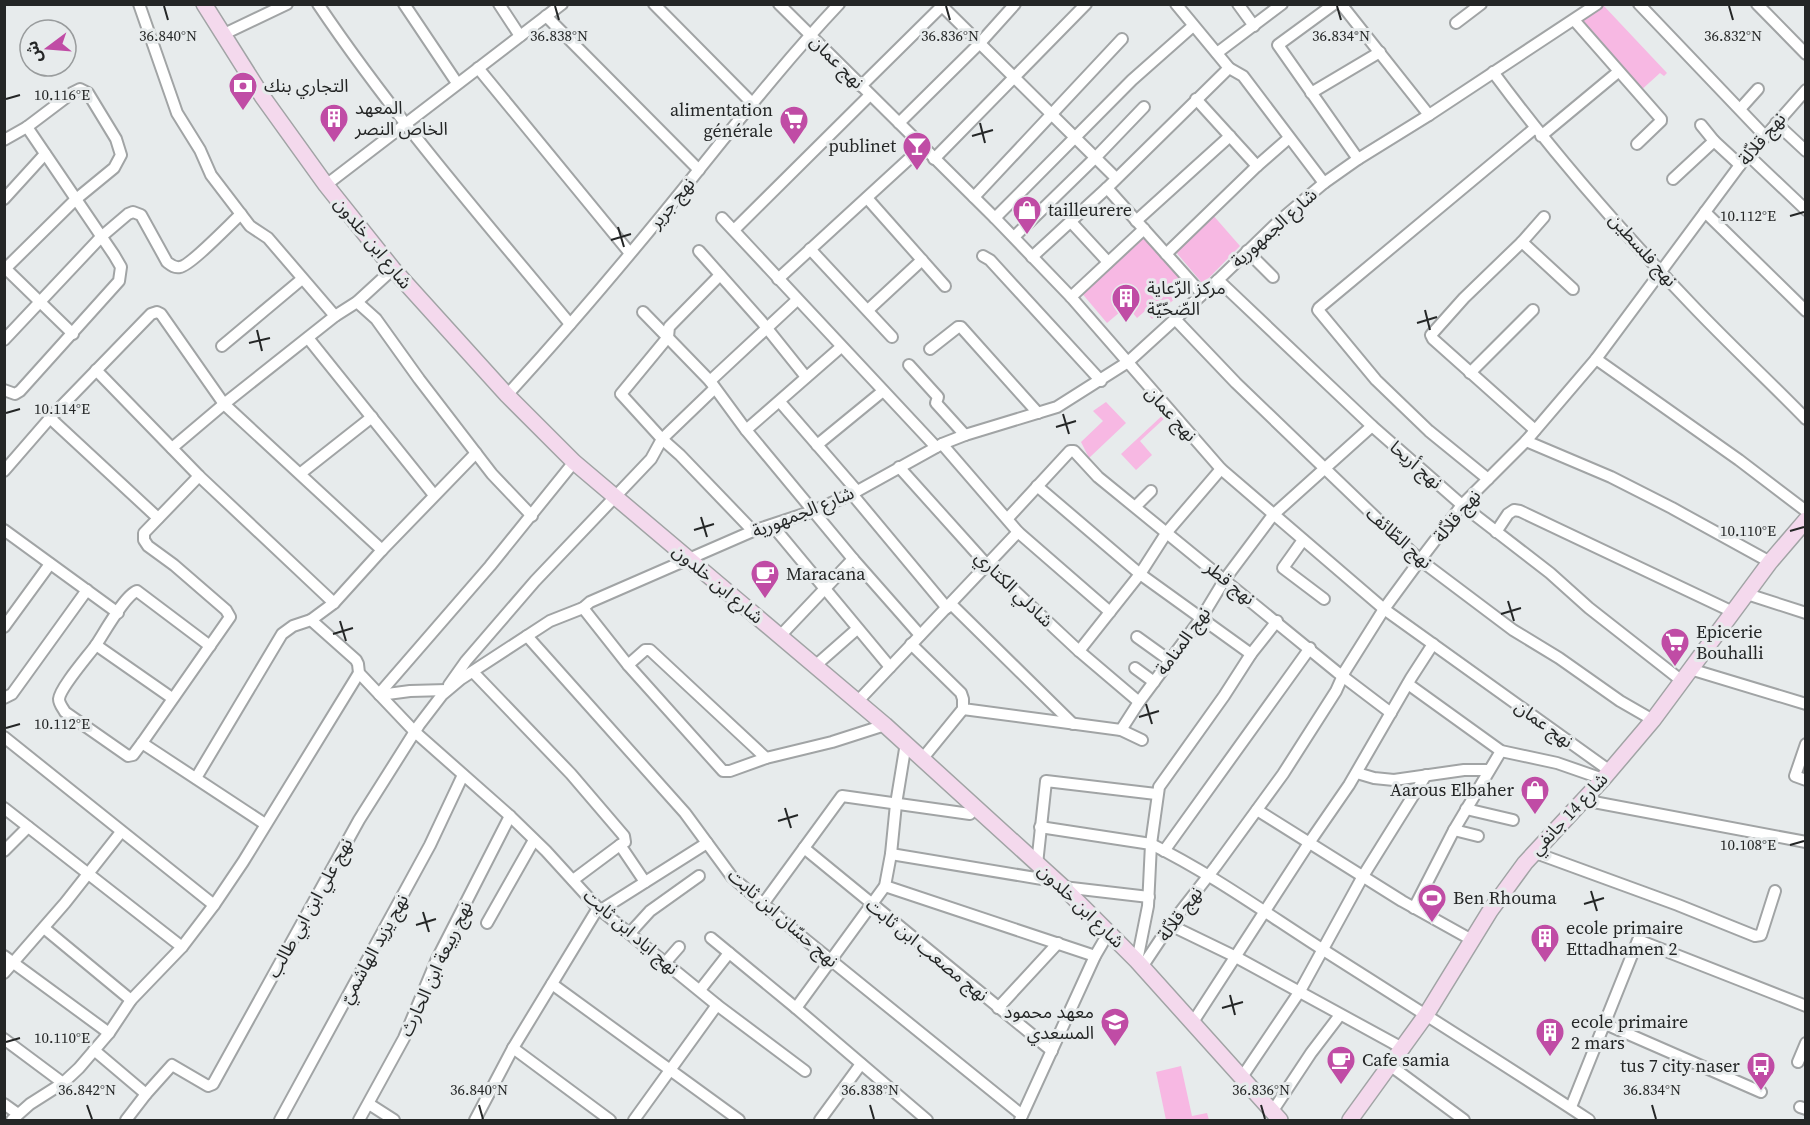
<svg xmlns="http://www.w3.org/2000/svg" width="1810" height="1125" font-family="'Source Serif 4','Noto Sans Arabic',serif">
<rect width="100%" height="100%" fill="#e7ebec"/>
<g fill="#f7b8e3">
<polygon points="1603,5 1667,73 1664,76 1660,73 1639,92 1580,20"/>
<polygon points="1212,214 1240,246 1203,284 1175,251"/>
<polygon points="1143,236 1188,287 1152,319 1145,311 1137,318 1127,306 1107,323 1080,291"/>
<polygon points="1106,402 1126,423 1089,458 1081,442 1103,421 1093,411"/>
<polygon points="1166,412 1168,415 1140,441 1152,455 1136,470 1121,454"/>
<polygon points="1181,1066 1192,1116 1207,1113 1209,1120 1166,1120 1156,1072"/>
</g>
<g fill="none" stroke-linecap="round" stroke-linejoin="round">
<g stroke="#a1a4a5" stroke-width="14">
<g id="street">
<polyline points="139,4 177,113 200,150 211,175 250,226 268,238 335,316"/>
<path d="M 318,4 C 394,117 484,220 570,324"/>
<polyline points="404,4 457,83"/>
<polyline points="499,4 520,36"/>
<polyline points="654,4 752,103"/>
<polyline points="779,4 995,218 1071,297 1221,469 1384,609 1610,771"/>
<polyline points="1176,4 1229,68 1243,76 1324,183"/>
<polyline points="1238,4 1254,26"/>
<polyline points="1334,4 1278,45 1358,159"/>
<polyline points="1341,4 1429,115"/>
<polyline points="1639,4 1764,135"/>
<polyline points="1757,4 1806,54"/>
<polyline points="942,6 1116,178"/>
<polyline points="546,16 699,170"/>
<polyline points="1574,20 1661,119 1661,121 1637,144"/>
<polyline points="1456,23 1481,4"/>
<polyline points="222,35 287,4"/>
<polyline points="1217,53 1282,4"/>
<polyline points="478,68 629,252"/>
<path d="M 1493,72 C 1553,153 1622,232 1692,305 C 1729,344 1768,380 1806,419"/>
<polyline points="861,86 944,4"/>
<polyline points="1311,93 1380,52"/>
<polyline points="1196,99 1257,166"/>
<polyline points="1740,109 1758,89"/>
<polyline points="899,123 980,43 1015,4"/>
<polyline points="1776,123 1806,151"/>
<polyline points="1541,136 1618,72"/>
<polyline points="4,140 27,127 72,93 80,89 88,93 116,139 121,155 114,168 75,200 4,270"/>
<polyline points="1714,141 1740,165"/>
<polyline points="1748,155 1806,210"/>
<polyline points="934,159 1086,4"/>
<polyline points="1673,179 1714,141 1701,125"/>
<polyline points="326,185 562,4"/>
<polyline points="1107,188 1202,294"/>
<polyline points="974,197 1122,39"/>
<polyline points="867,198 945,286"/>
<polyline points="4,199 45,154"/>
<polyline points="1705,212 1806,311"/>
<polyline points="722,218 936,447"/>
<polyline points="995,218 1132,80 1193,26"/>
<polyline points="1136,221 1230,136"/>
<polyline points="1071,222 1108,262"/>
<polyline points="734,230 870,95"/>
<polyline points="1014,237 1096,157 1144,107"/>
<polyline points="1522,242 1573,289"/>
<polyline points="810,249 892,337"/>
<polyline points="699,251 762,322 806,377"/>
<polyline points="1247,251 1273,277"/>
<polyline points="1166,254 1257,166 1289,138"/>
<polyline points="983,256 990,260 1101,381"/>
<polyline points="1032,257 1107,188 1229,68"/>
<polyline points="4,267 73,334"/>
<polyline points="720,275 669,327 668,337 621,394 662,439 680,455 753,531"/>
<polyline points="778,279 922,147"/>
<polyline points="1218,280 1372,426 1462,505 1550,573 1589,608 1682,681"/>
<polyline points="1071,297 1144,229"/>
<polyline points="357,302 376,319 419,379 492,474 532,516"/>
<polyline points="868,310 922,260"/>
<polyline points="643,312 710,381 746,430 853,559 920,635"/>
<polyline points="1175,319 1236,383 1420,560 1513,630 1559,658 1620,701 1653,720"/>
<polyline points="308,338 434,495"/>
<path d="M 4,340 L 101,237 L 128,214 L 133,212 L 141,215 L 167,262 C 171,265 174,268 180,267 C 190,266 231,223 241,214"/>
<polyline points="222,346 302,279"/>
<polyline points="930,349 958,327 961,327 1038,413"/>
<polyline points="1596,359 1739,460 1806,511"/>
<polyline points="909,365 938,397 936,403 965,435"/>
<polyline points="96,370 199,476 334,603"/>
<polyline points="1470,373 1533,310"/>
<polyline points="710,381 797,300"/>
<polyline points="4,390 15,394 20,391 119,281 121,267 114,255 27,127"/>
<path d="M 507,395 C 573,323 636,248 697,172 C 743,115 788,58 839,4"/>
<polyline points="780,402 857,491"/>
<polyline points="50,418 158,518"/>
<polyline points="746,430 841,347"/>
<polyline points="1535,430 1433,339 1431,335 1464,298 1522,242 1544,217"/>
<polyline points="1526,441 1611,477 1672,508 1770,562"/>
<polyline points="942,444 1018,532 1110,612"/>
<polyline points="817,445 883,391"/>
<polyline points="172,448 224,404 335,316 357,302 393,269"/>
<polyline points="899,467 988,566 1079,651 1139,702"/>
<polyline points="4,471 50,418 151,314 157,312 161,314 224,404 382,550"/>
<polyline points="301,473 372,417"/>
<polyline points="199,476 144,533 144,540 148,546 174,565 226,610 230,617 142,743 265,824"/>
<polyline points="1488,479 1429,431 1376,380 1318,310 1319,308 1535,128"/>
<polyline points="1037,486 1140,574 1251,654"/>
<polyline points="852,494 947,608"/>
<polyline points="1136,506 1151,491"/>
<polyline points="1008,518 1070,451 1074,451 1098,477 1337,672 1391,713"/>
<polyline points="772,525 890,667"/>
<polyline points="4,530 118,613"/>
<polyline points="1496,532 1508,514 1514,510 1520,511 1733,612"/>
<polyline points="1303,540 1283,568 1324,599"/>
<polyline points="1747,594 1806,613"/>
<polyline points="951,604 1073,724"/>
<polyline points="583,608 628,665 645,650 650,650 766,758 832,742 885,725"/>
<polyline points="311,620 334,603 382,550 476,453"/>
<polyline points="4,627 50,564"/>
<polyline points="527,636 685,813 732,877 796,932 1022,1115"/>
<polyline points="780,636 853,559"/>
<polyline points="1137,637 1169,660"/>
<polyline points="911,644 961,693 963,699 963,709 1121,730 1142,740"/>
<path d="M 96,645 C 88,656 60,688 59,699 C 59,704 63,708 65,712 L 128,756 L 133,755 L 142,743"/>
<polyline points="1079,651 1140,574 1167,532 1221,469"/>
<polyline points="628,665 723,771 730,771 766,758"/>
<polyline points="815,666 857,629"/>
<polyline points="1135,668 1154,682"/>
<polyline points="1690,669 1806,704"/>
<polyline points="473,672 571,774 624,836 625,842 620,845 645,882"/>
<polyline points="1408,684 1501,751 1557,763 1603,779"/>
<polyline points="449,685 466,661 535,581 651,459 662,439 714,389"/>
<polyline points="379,694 490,566 574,462"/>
<polyline points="380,695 410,691 447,690"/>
<polyline points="4,698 12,694 87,590"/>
<path d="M 172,698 L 96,645 C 104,633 125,595 137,591 L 210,646"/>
<polyline points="857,702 1018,532"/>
<polyline points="1121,730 1139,702 1202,617 1225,579 1273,515 1372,426"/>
<polyline points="4,737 214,905"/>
<polyline points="1806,744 1795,776 1806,780"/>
<polyline points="923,758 963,709"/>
<polyline points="1357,773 1374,778 1394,780 1464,770 1489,770"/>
<polyline points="196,778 282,634 293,626 311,620 356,660 358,664 359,673 415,732 510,816 546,851 598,908 717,1005 805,1071"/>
<polyline points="1583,800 1806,842"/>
<polyline points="4,808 182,947"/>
<polyline points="1466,809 1513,820"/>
<polyline points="1257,810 1402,901 1472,940"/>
<path d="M 1040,827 L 1151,844 C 1212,874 1267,914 1325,951 C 1413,1007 1502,1063 1589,1120"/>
<polyline points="1454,830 1478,836"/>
<polyline points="804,848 1052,1051"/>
<polyline points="4,851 28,827"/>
<polyline points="1164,851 1310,648"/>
<polyline points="1533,852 1678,905 1755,936 1761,935 1775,891"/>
<polyline points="891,854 1054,881"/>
<polyline points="1037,864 1046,781 1156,794"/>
<polyline points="573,880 620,845"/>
<polyline points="885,886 1095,956"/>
<polyline points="1063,887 1149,897"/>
<polyline points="763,904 842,796 970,814"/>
<polyline points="1414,908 1454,830 1501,751"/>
<polyline points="601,910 707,843"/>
<polyline points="487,923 534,840"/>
<polyline points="1170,925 1234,956 1404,1049"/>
<polyline points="44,928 131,1000"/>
<polyline points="630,933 650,911 699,876"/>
<polyline points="711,938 796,1008 927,1120"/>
<polyline points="4,956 109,1033"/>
<polyline points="1137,961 1148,906 1151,844 1159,787 1224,696 1251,654 1277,621"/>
<polyline points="665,963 679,947"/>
<polyline points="1142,967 1170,925 1216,866 1283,774 1336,691 1345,671 1384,609 1420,560 1462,505 1526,441 1596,359 1740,165 1806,90"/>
<polyline points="4,973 65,903 121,832"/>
<polyline points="552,984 739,1120"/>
<polyline points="700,990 729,953"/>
<polyline points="796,1008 885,886 891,854 896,804 906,743"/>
<polyline points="998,1008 1058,943"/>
<polyline points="1193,1022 1309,843 1349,785 1411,678 1433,644"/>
<polyline points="1603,1023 1761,1092"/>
<polyline points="4,1039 63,1083"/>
<polyline points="513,1048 610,1120"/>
<polyline points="94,1050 146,1094 126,1120"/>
<polyline points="1798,1062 1806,1043"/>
<polyline points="1391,1066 1464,1120"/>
<polyline points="1242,1077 1300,991 1363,876 1426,775"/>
<polyline points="146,1094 172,1065 208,1086 213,1084 359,820 419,725 442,695 461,679 550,621 583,608 590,602 753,531 813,511 852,494 942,444 965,435 1057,407 1128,362 1218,280 1279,221 1324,183 1358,159 1429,115 1597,4"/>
<polyline points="4,1104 18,1114"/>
<polyline points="369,1104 394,1120"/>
<polyline points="1571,1107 1638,940 1806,1006"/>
<polyline points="1800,1107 1806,1109"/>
<polyline points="1272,1112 1311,1053 1340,1015"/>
<polyline points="12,1120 30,1104 63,1083 79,1068 109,1033 131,1000 182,947 214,905 243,862 359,673"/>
<polyline points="280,1120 430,845 463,775"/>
<polyline points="359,1120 404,1038 437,959 510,816"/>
<polyline points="475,1120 513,1048 598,908"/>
<polyline points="634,1120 717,1005"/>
<polyline points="820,1120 861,1064"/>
<polyline points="1020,1120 1095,956 1109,932"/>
</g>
</g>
<g stroke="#a1a4a5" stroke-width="18">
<g id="secondary">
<polyline points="204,4 262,96 326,185 393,269 507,395 574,462 885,725 1063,887 1137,961 1280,1120"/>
<polyline points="1350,1120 1426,1015 1490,911 1525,863 1603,779 1653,720 1770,562 1806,520"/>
</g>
</g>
<use href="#street" stroke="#fff" stroke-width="10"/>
<use href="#secondary" stroke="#f4d9ed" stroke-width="15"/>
</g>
<path fill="none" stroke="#242626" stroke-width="2" d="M 164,6 L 168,20M 555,6 L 559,20M 946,6 L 950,20M 1337,6 L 1341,20M 1729,6 L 1733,20M 6,99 L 20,95M 980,123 L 985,143M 972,136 L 993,130M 1790,216 L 1804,212M 618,227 L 624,247M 611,240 L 631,234M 1425,310 L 1430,330M 1417,323 L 1437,317M 257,330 L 262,351M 249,343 L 270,338M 6,413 L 20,409M 1063,414 L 1069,434M 1056,427 L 1076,421M 701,517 L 707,537M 694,530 L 714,524M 1790,531 L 1804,527M 1508,601 L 1514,621M 1501,614 L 1521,608M 340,621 L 346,641M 333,634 L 353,628M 1146,704 L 1152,724M 1139,717 L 1159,711M 6,728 L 20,724M 785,808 L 791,828M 778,821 L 798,815M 1790,845 L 1804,841M 1591,891 L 1597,911M 1584,904 L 1604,898M 423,912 L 429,932M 416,925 L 436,919M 1230,995 L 1235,1015M 1222,1008 L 1243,1002M 6,1042 L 20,1038M 87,1105 L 92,1119M 479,1105 L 483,1119M 870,1105 L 874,1119M 1261,1105 L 1265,1119M 1652,1105 L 1656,1119"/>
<defs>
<g id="bank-pin" transform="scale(1.5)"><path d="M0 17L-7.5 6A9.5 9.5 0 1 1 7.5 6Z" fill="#c04ca5" stroke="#e7ebec"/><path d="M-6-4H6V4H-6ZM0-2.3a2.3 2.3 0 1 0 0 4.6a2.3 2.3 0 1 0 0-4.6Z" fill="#fff"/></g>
<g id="building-pin" transform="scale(1.5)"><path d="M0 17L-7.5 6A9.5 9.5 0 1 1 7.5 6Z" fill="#c04ca5" stroke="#e7ebec"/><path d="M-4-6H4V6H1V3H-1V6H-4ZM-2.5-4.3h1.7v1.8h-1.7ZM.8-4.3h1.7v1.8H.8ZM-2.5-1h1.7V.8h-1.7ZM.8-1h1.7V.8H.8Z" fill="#fff"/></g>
<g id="supermarket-pin" transform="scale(1.5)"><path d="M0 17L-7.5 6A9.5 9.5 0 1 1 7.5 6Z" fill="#c04ca5" stroke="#e7ebec"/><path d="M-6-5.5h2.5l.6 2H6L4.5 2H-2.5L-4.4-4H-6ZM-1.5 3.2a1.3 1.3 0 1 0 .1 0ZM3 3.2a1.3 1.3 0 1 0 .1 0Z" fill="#fff"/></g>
<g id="bar-pin" transform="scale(1.5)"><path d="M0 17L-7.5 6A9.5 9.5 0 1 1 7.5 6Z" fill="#c04ca5" stroke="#e7ebec"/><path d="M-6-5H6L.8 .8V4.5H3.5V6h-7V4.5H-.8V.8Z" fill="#fff"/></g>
<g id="shop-pin" transform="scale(1.5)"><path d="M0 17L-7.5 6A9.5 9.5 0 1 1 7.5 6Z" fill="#c04ca5" stroke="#e7ebec"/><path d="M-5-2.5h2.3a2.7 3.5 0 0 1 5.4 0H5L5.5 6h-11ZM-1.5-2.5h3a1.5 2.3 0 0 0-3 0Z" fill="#fff"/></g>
<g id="cafe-pin" transform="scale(1.5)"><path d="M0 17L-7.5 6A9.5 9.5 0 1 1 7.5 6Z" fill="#c04ca5" stroke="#e7ebec"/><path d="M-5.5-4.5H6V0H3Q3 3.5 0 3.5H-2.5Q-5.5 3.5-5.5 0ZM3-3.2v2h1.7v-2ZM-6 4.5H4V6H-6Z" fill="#fff"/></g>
<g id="stadium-pin" transform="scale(1.5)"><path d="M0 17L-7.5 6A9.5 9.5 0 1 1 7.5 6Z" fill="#c04ca5" stroke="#e7ebec"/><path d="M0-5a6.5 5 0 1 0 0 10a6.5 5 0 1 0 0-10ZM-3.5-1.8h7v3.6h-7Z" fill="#fff"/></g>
<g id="school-pin" transform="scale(1.5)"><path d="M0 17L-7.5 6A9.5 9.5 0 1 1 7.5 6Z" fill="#c04ca5" stroke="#e7ebec"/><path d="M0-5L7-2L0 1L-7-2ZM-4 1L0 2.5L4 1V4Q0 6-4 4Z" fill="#fff"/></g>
<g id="bus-pin" transform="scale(1.5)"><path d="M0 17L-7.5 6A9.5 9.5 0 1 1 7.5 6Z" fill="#c04ca5" stroke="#e7ebec"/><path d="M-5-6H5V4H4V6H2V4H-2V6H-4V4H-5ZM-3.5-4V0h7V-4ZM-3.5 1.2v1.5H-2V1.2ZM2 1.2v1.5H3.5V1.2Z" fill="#fff"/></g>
</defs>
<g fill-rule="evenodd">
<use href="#bank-pin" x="243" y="86"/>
<use href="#building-pin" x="334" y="118"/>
<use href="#supermarket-pin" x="794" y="120"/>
<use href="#bar-pin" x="917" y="146"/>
<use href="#shop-pin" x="1027" y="210"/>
<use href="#building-pin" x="1126" y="298"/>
<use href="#cafe-pin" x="765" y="574"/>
<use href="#supermarket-pin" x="1675" y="642"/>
<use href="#shop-pin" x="1535" y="790"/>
<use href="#stadium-pin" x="1432" y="898"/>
<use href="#building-pin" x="1545" y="938"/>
<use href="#school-pin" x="1115" y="1022"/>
<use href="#building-pin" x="1550" y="1032"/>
<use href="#cafe-pin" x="1341" y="1060"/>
<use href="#bus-pin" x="1761" y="1066"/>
</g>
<g text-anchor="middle" stroke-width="6" stroke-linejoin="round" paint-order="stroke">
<g font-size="18" fill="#242626" stroke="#e7ebec">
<text transform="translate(837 62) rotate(45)" y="6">نهج عمان</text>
<text transform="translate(1762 139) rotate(-50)" y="6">نهج قلاّلة</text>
<text transform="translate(672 203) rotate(-50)" y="6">نهج جرير</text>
<text transform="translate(1274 228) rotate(-42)" y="6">شارع الجمهورية</text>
<text transform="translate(373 243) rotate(51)" y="6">شارع ابن خلدون</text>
<text transform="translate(1643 250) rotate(48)" y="6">نهج فلسطين</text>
<text transform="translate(1171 414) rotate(48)" y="6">نهج عمان</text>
<text transform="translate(1416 465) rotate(41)" y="6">نهج أريحا</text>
<text transform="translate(803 512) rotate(-22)" y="6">شارع الجمهورية</text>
<text transform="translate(1457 516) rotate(-50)" y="6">نهج قلاّلة</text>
<text transform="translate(1399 538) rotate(42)" y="6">نهج الطّائف</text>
<text transform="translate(1230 583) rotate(39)" y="6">نهج قطر</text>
<text transform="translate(718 584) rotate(40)" y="6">شارع ابن خلدون</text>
<text transform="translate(1014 589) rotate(44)" y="6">شادلي الكتاري</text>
<text transform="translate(1183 641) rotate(-54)" y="6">نهج المنامة</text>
<text transform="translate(1544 724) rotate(36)" y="6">نهج عمان</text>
<text transform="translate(1569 814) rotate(-47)" y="6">شارع 14 جانفي</text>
<text transform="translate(1081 906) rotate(44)" y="6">شارع ابن خلدون</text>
<text transform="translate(310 908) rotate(-61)" y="6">نهج علي ابن ابي طالب</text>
<text transform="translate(1180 914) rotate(-54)" y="6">نهج قلاّلة</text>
<text transform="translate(783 918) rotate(41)" y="6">نهج حسّان ابن ثابت</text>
<text transform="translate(631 932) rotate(41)" y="6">نهج اياد ابن ثابت</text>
<text transform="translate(374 949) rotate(-61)" y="6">نهج يزيد الهاشميّ</text>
<text transform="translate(927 950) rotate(39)" y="6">نهج مصعب ابن ثابت</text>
<text transform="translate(436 969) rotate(-65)" y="6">نهج ربيعة ابن الحارث</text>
</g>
<g font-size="18" fill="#242626" stroke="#e7ebec" text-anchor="start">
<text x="264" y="92">التجاري بنك</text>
<text x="355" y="114">المعهد<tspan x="355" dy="21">الخاص النصر</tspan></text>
<text x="773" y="116" text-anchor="end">alimentation<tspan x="773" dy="21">générale</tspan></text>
<text x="896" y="152" text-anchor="end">publinet</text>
<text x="1048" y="216">tailleurere</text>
<text x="1147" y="294">مركز الرّعاية<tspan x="1147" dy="21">الصّحّيّة</tspan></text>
<text x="786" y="580">Maracana</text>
<text x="1696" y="638">Epicerie<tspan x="1696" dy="21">Bouhalli</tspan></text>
<text x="1514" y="796" text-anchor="end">Aarous Elbaher</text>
<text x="1453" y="904">Ben Rhouma</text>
<text x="1566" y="934">ecole primaire<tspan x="1566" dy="21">Ettadhamen 2</tspan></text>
<text x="1094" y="1018" text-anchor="end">معهد محمود<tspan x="1094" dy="21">المسعدي</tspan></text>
<text x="1571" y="1028">ecole primaire<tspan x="1571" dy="21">2 mars</tspan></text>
<text x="1362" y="1066">Cafe samia</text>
<text x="1740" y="1072" text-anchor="end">tus 7 city naser</text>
</g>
</g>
<g font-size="15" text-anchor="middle" fill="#242626" stroke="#e7ebec" stroke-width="6" stroke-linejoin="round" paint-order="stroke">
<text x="168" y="41">36.840°N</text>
<text x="559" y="41">36.838°N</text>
<text x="950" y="41">36.836°N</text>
<text x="1341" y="41">36.834°N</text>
<text x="1733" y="41">36.832°N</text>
<text x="62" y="100">10.116°E</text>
<text x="1748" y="221">10.112°E</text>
<text x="62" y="414">10.114°E</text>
<text x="1748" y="536">10.110°E</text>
<text x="62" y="729">10.112°E</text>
<text x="1748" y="850">10.108°E</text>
<text x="62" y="1043">10.110°E</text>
<text x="87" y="1095">36.842°N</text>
<text x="479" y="1095">36.840°N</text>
<text x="870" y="1095">36.838°N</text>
<text x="1261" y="1095">36.836°N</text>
<text x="1652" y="1095">36.834°N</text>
</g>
<rect width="1810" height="1125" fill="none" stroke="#242626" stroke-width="12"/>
<g transform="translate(48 48) rotate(254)"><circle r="28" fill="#e7ebec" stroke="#999c9d" stroke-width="1.5"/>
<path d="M0-4.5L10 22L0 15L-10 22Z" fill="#c04ca5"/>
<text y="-9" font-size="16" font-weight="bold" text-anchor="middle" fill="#242626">ش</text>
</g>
</svg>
